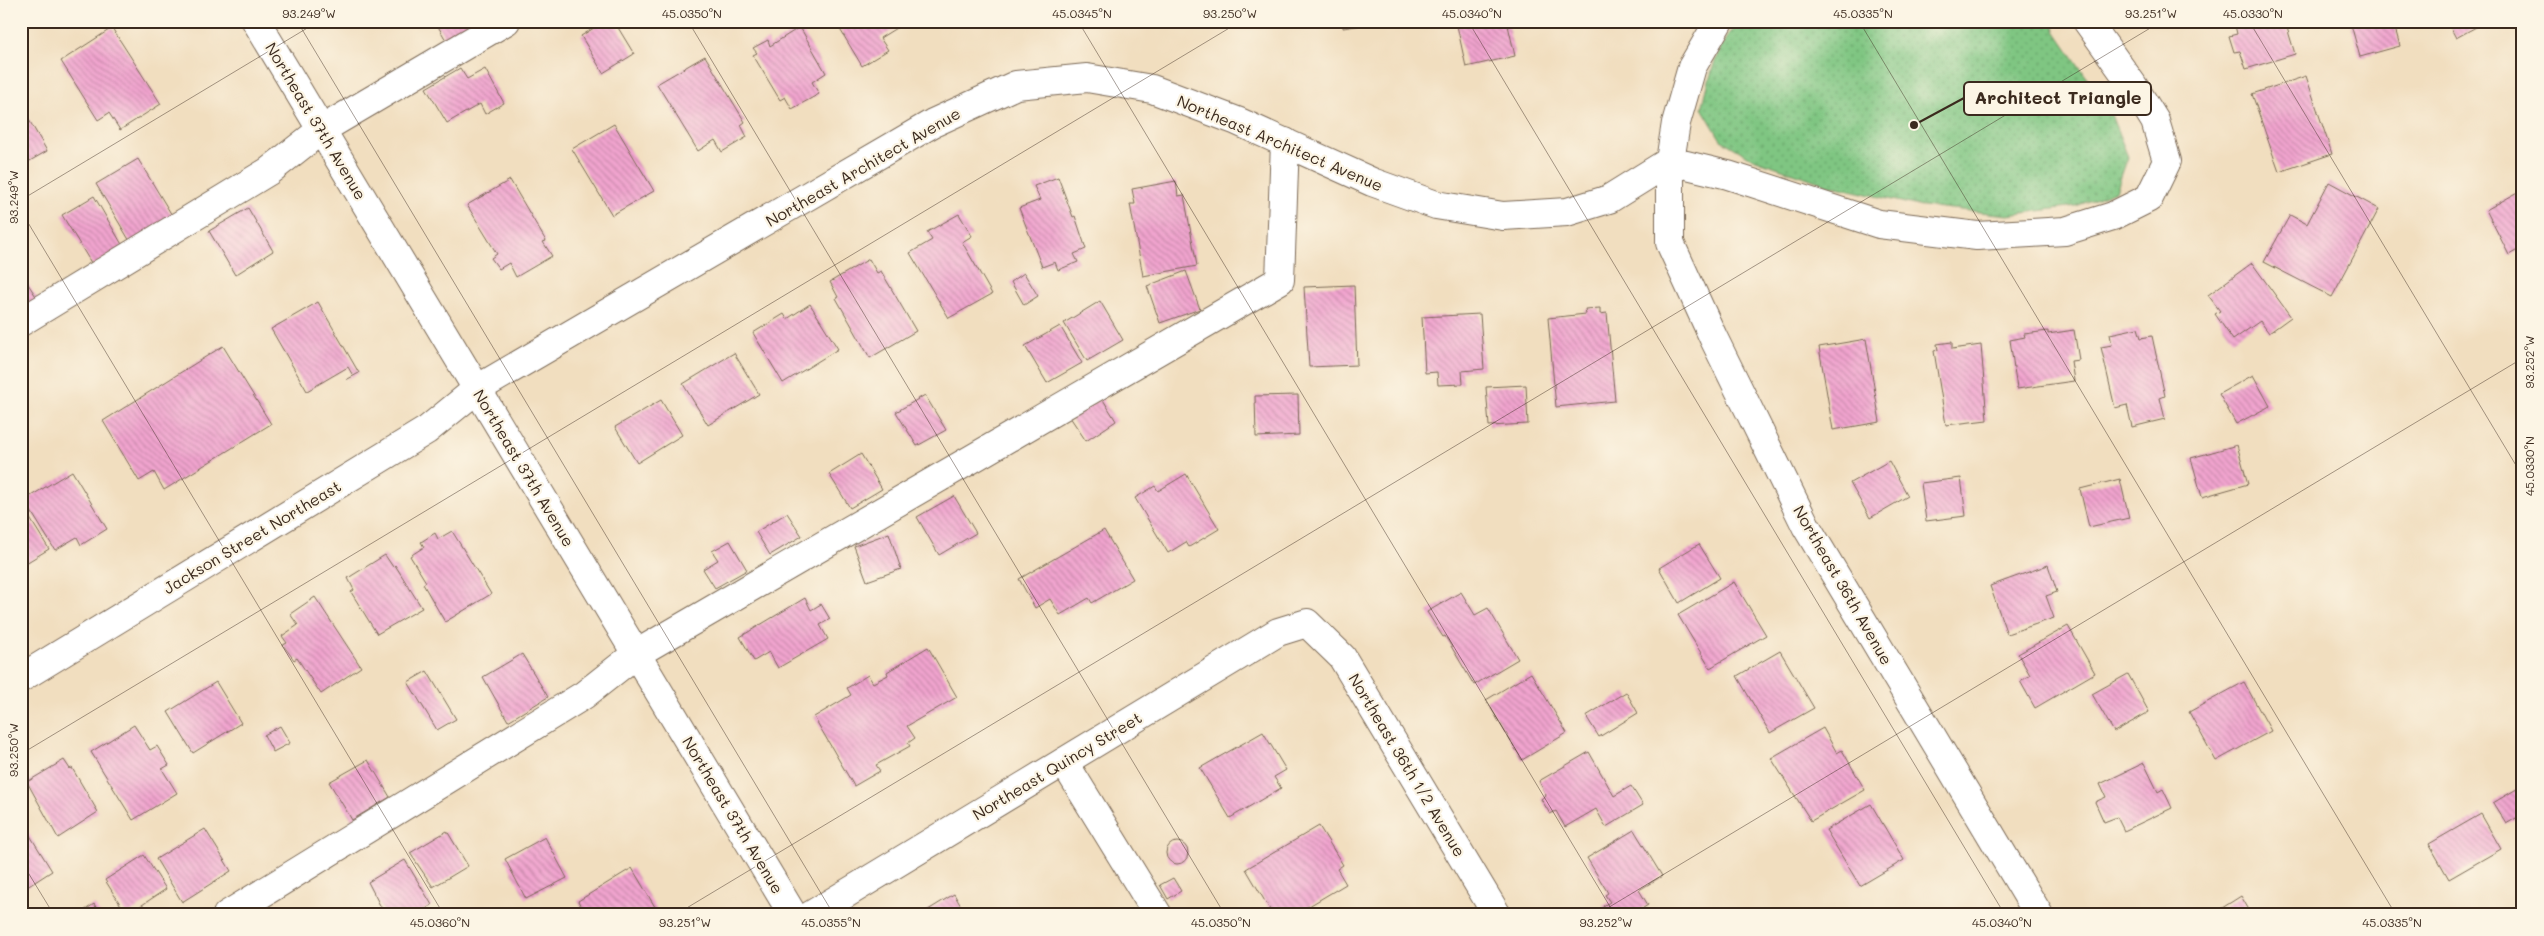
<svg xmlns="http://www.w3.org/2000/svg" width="2544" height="936" font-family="Mali,sans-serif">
<defs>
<pattern id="green-dots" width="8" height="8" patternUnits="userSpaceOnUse" patternTransform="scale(1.25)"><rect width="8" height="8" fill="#7fc682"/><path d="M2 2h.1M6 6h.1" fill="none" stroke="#69a16a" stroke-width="1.8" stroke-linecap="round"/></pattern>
<pattern id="building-back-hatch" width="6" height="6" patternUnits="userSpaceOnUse" patternTransform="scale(1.25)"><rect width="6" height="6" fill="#f1a4cf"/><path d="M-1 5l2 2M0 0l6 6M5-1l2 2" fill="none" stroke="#c486a7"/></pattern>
</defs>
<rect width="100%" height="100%" fill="#fcf5e5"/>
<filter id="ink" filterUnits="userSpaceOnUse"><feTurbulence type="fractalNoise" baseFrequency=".02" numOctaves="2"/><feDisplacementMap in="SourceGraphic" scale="10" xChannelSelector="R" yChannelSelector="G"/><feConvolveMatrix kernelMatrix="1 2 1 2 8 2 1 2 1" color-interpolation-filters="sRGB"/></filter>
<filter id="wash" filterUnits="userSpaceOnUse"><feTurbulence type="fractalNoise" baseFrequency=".0096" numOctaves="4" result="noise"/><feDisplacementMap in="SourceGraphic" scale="20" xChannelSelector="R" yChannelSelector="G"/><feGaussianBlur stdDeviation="1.12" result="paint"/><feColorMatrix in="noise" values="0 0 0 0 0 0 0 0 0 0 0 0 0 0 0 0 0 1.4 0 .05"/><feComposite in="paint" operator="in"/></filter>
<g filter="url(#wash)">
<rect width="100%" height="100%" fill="#f1debf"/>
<path fill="url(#green-dots)" stroke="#5d7850" d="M 1743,21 L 2052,21 L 2056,32 L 2109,110 L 2128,157 L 2116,191 L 2076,206 L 2008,215 L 1914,205 L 1828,185 L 1753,159 L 1721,140 L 1702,108 C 1710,79 1716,39 1743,21 Z"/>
<g id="blocks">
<g fill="url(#building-back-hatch)">
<polygon points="435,21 481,21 447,42"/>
<polygon points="605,21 614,21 634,54 603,73 581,36"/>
<polygon points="835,21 898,21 901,25 880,38 888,50 862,66"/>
<polygon points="1343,21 1382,21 1382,22 1343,28"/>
<polygon points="1456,21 1507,21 1515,56 1466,67"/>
<polygon points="2234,21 2285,21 2295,54 2246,69 2240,51 2234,52 2229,36 2237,34"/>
<polygon points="2350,21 2393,21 2400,46 2360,57"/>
<polygon points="2447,21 2487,21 2456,38"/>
<polygon points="800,27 826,73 812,82 819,94 792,109 785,97 780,100 753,55 757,53 753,48 768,40 770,46"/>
<polygon points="112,28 161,104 120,130 109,113 98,120 61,61"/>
<polygon points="705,56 745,122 741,125 747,137 722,152 715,140 698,151 657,84"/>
<polygon points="460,68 467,79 485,69 504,103 485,114 480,104 447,123 426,88"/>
<polygon points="2306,76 2332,154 2279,172 2252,94"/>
<polygon points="21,106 47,151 21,166"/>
<polygon points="614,124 654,191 612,215 572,149"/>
<polygon points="138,159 173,217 131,243 96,184"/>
<polygon points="1058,177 1073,217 1075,216 1086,249 1074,254 1078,262 1058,270 1055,262 1042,267 1019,208 1040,200 1034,186"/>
<polygon points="510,180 546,241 543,242 552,256 516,277 509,263 499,269 491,258 497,254 467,205"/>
<polygon points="1176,181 1178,196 1184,195 1197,266 1143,276 1130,204 1135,204 1132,189"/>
<polygon points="2329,182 2379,209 2332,297 2264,262 2290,215 2307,224"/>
<polygon points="2522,190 2523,247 2509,255 2486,210"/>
<polygon points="94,196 124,248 93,266 62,215"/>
<polygon points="248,208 273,251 235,275 209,231"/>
<polygon points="959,214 972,236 962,242 992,294 949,318 910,253 932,240 927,232"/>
<polygon points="869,259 877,273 881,271 916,331 870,358 836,298 838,297 830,282"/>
<polygon points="2252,263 2291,317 2269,333 2260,321 2233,340 2215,314 2220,311 2208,295"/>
<polygon points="1186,271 1200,309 1160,323 1147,286"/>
<polygon points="21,273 39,301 21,313"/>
<polygon points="1024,273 1038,296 1024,305 1011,282"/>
<polygon points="1354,285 1357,365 1309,367 1304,287"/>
<polygon points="1100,301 1123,340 1087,361 1064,323"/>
<polygon points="318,302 359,373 346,380 352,374 348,367 307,391 271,329"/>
<polygon points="810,304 838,349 783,383 753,333 784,314 787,319"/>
<polygon points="1600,308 1600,314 1607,313 1615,401 1556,407 1548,318 1586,314 1585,309"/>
<polygon points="1480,314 1484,369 1462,371 1463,384 1438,385 1437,372 1425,373 1422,317"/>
<polygon points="1060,326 1082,363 1047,383 1025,346"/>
<polygon points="2138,328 2141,338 2152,336 2165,396 2160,398 2165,419 2132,427 2127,405 2115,408 2101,347 2112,345 2110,334"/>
<polygon points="2074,330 2079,360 2071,361 2074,381 2017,389 2010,340 2025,337 2024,334 2048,331 2048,334"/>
<polygon points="1866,339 1880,422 1833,430 1819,347"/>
<polygon points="1952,342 1952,349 1981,345 1987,420 1946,425 1934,351 1938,350 1937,344"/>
<polygon points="223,346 271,424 164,490 154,472 139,481 103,421"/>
<polygon points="734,353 759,394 708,425 683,384"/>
<polygon points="2253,375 2270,406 2236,424 2219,394"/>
<polygon points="1526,385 1528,424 1489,426 1486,387"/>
<polygon points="925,395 946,430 917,446 896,412"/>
<polygon points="1298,395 1299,435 1256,437 1255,396"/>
<polygon points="1102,398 1116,421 1086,441 1070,417"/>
<polygon points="661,400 682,435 637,463 615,427"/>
<polygon points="2237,445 2248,484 2202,497 2191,458"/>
<polygon points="861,454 882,489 850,508 829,474"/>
<polygon points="1889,461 1908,496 1870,518 1850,483"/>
<polygon points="72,471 107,529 81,545 77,537 55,550 24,500"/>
<polygon points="1186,474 1219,529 1189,547 1186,542 1168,553 1135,498 1155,486 1158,491"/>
<polygon points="1961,478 1966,516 1926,521 1921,483"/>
<polygon points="2120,479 2129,518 2089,527 2080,489"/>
<polygon points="954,496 976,533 939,555 917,517"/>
<polygon points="21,504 49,549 21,566"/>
<polygon points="787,513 802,536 770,555 756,532"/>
<polygon points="1104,530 1133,579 1092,603 1089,598 1060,615 1050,599 1035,608 1019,579"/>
<polygon points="452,531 491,594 445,622 423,584 426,582 410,556 424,547 421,542 435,533 438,539"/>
<polygon points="889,533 901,569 867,581 854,546"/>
<polygon points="730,541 747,570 715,588 703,569 718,560 712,551"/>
<polygon points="1699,544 1720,578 1679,603 1659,568"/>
<polygon points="385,555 393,567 395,565 422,608 377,634 351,592 354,590 348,578"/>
<polygon points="2048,565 2057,592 2046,596 2054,618 2007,634 1990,586"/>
<polygon points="1734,582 1766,635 1710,668 1678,615"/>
<polygon points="1461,592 1475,615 1488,608 1518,659 1474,685 1445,636 1443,637 1427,612"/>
<polygon points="315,597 361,667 321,694 297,658 294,660 283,645 287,643 282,636 298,625 290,614"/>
<polygon points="805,598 811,610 821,604 830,619 820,625 828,639 778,668 769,652 754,661 740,637"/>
<polygon points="2068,626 2095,673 2035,708 2020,681 2030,675 2018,654"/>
<polygon points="928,647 957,697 907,726 915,738 908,743 910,746 876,765 880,771 854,786 814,717 851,695 847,688 868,675 873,683 888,675 887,672"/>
<polygon points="1780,651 1814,708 1770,733 1737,676"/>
<polygon points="522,654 548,697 508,721 483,677"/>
<polygon points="427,671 456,719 437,730 408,682"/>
<polygon points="1531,673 1567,733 1522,760 1486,700"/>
<polygon points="2128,674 2149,712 2114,732 2092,694"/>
<polygon points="216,682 241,723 193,753 168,712"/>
<polygon points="2244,682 2271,731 2216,761 2189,712"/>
<polygon points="1626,692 1638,713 1599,737 1586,716"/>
<polygon points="134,725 150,750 157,746 169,765 162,769 177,793 133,820 91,752"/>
<polygon points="280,726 290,743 273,752 264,735"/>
<polygon points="1823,728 1837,753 1842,750 1865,790 1811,821 1771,758"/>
<polygon points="1263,732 1286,770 1274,777 1281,788 1230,818 1200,768"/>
<polygon points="1589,752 1614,796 1631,786 1643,805 1606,827 1596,809 1565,827 1556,811 1550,814 1541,799 1546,795 1539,781"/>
<polygon points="64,760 70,769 72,768 98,812 58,838 27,782"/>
<polygon points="368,760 390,797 352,820 329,782"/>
<polygon points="2144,763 2158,792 2163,789 2172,808 2124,831 2117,817 2104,822 2095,802 2106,797 2100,784"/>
<polygon points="2520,787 2523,792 2523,814 2506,824 2493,803"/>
<polygon points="1871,804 1904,860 1860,886 1826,830"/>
<polygon points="2481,814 2501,849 2449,879 2429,844"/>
<polygon points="21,821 52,871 21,891"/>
<polygon points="1319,826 1343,865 1337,869 1346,884 1294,915 1273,915 1246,869"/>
<polygon points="205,829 231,871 182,902 156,859"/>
<polygon points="1634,830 1662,876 1639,890 1648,905 1632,915 1609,915 1603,906 1610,902 1605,895 1608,893 1587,858"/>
<polygon points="447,831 468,866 433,887 410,853"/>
<polygon points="545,837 567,878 526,899 505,859"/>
<circle cx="1177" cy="853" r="11"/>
<polygon points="144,855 166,889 127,915 105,880"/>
<polygon points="405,860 432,905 416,915 385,915 368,882"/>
<polygon points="632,868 658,912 654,915 586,915 578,901"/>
<polygon points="1173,878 1181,891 1168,899 1160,885"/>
<polygon points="954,894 966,915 920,915"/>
<polygon points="2241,896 2252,915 2211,915"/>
<polygon points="94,904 101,915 78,915"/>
</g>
</g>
</g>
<g filter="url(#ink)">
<use href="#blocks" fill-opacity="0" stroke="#7b6956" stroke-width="1"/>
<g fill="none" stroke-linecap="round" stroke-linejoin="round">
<g stroke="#7b6956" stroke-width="30">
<g id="minor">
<polyline points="256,21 793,915"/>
<polyline points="1719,21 1692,67 1676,123 1670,161 1670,243 1713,337 1806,526 2039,915"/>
<polyline points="21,322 269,171 321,130 506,21"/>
<polyline points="21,678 427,430 477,389 933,123 1016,85 1087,78 1152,89 1237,121 1372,182 1436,205 1503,216 1567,212 1609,199 1670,161 1728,175 1879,224 1977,236 2065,231 2113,216 2149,198 2167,161 2155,121 2132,84 2087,21"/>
<polyline points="1064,762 1158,915"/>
<polyline points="227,915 584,695 636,654 1280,280 1285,142"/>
<polyline points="811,915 1260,643 1278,632 1307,623 1342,657 1497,915"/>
</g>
</g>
<use href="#minor" stroke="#fff" stroke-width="28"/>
</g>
</g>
<path fill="none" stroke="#3b2a1e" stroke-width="1" stroke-opacity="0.45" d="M 297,21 L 834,915M 688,21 L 1225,915M 1078,21 L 1615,915M 1468,21 L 2005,915M 1859,21 L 2396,915M 2249,21 L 2523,477M 21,200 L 319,21M 21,211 L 444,915M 21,754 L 1241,21M 21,861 L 54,915M 675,915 L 2162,21M 1596,915 L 2523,358M 2517,915 L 2523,912"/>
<g text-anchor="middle" stroke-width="4.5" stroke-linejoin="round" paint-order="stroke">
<g font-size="16" fill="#3b2a1e" stroke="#fcf5e5">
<text transform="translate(316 121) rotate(59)" y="6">Northeast 37th Avenue</text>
<text transform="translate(1280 143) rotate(23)" y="6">Northeast Architect Avenue</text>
<text transform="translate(863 167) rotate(-30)" y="6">Northeast Architect Avenue</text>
<text transform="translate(524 468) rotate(59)" y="6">Northeast 37th Avenue</text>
<text transform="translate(252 537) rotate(-31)" y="6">Jackson Street Northeast</text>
<text transform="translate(1843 585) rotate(60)" y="6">Northeast 36th Avenue</text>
<text transform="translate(1407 765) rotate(59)" y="6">Northeast 36th 1/2 Avenue</text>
<text transform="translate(1057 766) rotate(-31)" y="6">Northeast Quincy Street</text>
<text transform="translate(733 815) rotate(59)" y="6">Northeast 37th Avenue</text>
</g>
</g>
<path fill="none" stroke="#3b2a1e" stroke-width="2" d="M1914 125L1964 98"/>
<circle fill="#3b2a1e" stroke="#fcf5e5" stroke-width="2" cx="1914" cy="125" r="5"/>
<rect fill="#fcf5e5" stroke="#3b2a1e" stroke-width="2" x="1964" y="82" width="187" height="33" rx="5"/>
<g font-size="18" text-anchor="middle" font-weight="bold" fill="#3b2a1e">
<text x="2058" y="104">Architect Triangle</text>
</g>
<rect width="2544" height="936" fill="none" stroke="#fcf5e5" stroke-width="55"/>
<rect x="28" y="28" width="2488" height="880" fill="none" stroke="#3b2a1e" stroke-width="2"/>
<g font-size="12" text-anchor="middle" fill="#3b2a1e">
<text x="309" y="18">93.249°W</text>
<text x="692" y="18">45.0350°N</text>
<text x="1082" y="18">45.0345°N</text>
<text x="1230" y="18">93.250°W</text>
<text x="1472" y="18">45.0340°N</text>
<text x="1863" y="18">45.0335°N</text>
<text x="2151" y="18">93.251°W</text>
<text x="2253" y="18">45.0330°N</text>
<text transform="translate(14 197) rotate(-90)" y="4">93.249°W</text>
<text transform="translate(2530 362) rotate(-90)" y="4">93.252°W</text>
<text transform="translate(2530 466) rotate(-90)" y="4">45.0330°N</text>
<text transform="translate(14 750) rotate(-90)" y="4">93.250°W</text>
<text x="440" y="927">45.0360°N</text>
<text x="685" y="927">93.251°W</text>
<text x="831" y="927">45.0355°N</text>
<text x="1221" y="927">45.0350°N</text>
<text x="1606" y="927">93.252°W</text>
<text x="2002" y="927">45.0340°N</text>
<text x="2392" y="927">45.0335°N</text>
</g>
</svg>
